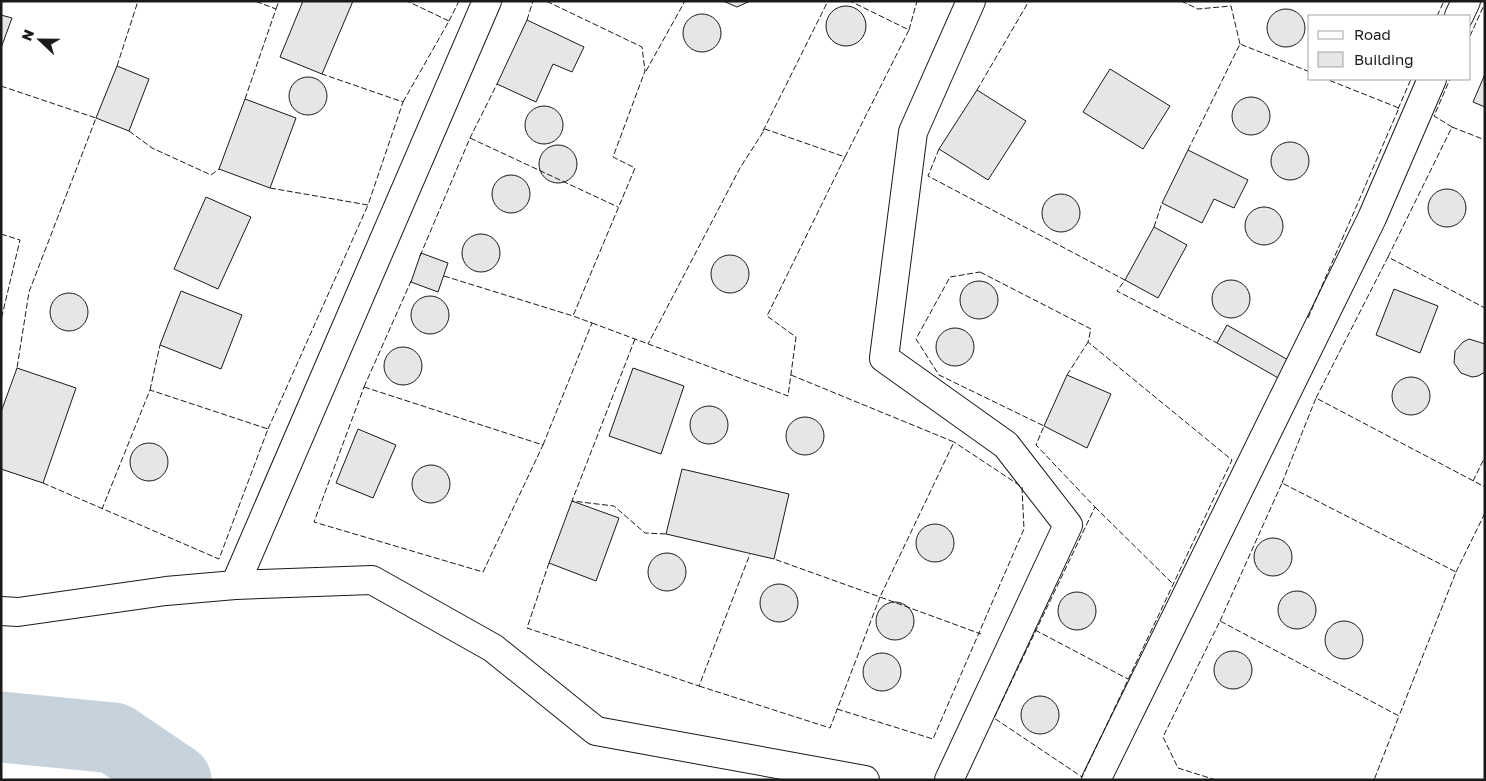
<svg xmlns="http://www.w3.org/2000/svg" width="1486" height="781" font-family="'Golos Text',sans-serif">
<rect width="100%" height="100%" fill="#fff"/>
<g fill="none" stroke-linecap="round" stroke-linejoin="round">
<polyline stroke="#c6d2dc" stroke-width="71" points="1,727 114,738 176,780"/>
</g>
<g fill="#e6e6e6" stroke="#1a1a1a">
<polygon points="303,1 353,1 322,74 280,57"/>
<polygon points="723,1 750,1 737,7"/>
<circle cx="846" cy="26" r="20"/>
<circle cx="1286" cy="28" r="19"/>
<circle cx="702" cy="33" r="19"/>
<polygon points="1,15 12,18 1,48"/>
<polygon points="527,20 584,47 572,72 553,64 536,102 497,84"/>
<polygon points="117,66 149,79 129,131 96,118"/>
<polygon points="1110,69 1170,106 1143,149 1083,112"/>
<polygon points="1485,74 1485,107 1473,102"/>
<circle cx="308" cy="96" r="19"/>
<polygon points="977,90 1026,121 988,180 939,149"/>
<circle cx="1251" cy="116" r="19"/>
<polygon points="245,99 296,118 270,188 219,169"/>
<circle cx="544" cy="125" r="19"/>
<circle cx="1290" cy="161" r="19"/>
<circle cx="558" cy="164" r="19"/>
<polygon points="1188,150 1248,180 1234,208 1214,199 1202,223 1162,203"/>
<circle cx="511" cy="194" r="19"/>
<circle cx="1447" cy="208" r="19"/>
<circle cx="1061" cy="213" r="19"/>
<polygon points="206,197 251,217 218,289 174,269"/>
<circle cx="1264" cy="226" r="19"/>
<polygon points="1154,227 1187,245 1158,298 1125,280"/>
<circle cx="481" cy="253" r="19"/>
<polygon points="421,253 448,263 438,292 411,282"/>
<circle cx="730" cy="274" r="19"/>
<circle cx="1231" cy="299" r="19"/>
<circle cx="979" cy="300" r="19"/>
<polygon points="1394,289 1438,306 1420,353 1376,335"/>
<polygon points="181,291 242,315 221,369 160,345"/>
<circle cx="69" cy="312" r="19"/>
<circle cx="430" cy="315" r="19"/>
<polygon points="1227,325 1290,361 1280,379 1217,343"/>
<circle cx="955" cy="347" r="19"/>
<polygon points="1469,339 1485,344 1485,372 1478,376 1472,377 1461,373 1454,363 1455,351 1463,342"/>
<circle cx="403" cy="366" r="19"/>
<polygon points="17,368 76,388 43,483 1,469 1,412"/>
<polygon points="633,368 684,386 661,454 609,436"/>
<polygon points="1067,375 1111,394 1087,448 1044,426"/>
<circle cx="1411" cy="396" r="19"/>
<circle cx="709" cy="425" r="19"/>
<circle cx="805" cy="436" r="19"/>
<polygon points="358,429 396,445 373,498 336,483"/>
<circle cx="149" cy="462" r="19"/>
<circle cx="431" cy="484" r="19"/>
<polygon points="682,469 789,494 774,559 666,534"/>
<polygon points="572,501 619,518 596,581 549,563"/>
<circle cx="935" cy="543" r="19"/>
<circle cx="1273" cy="557" r="19"/>
<circle cx="667" cy="572" r="19"/>
<circle cx="779" cy="603" r="19"/>
<circle cx="1297" cy="610" r="19"/>
<circle cx="1077" cy="611" r="19"/>
<circle cx="895" cy="621" r="19"/>
<circle cx="1344" cy="640" r="19"/>
<circle cx="1233" cy="670" r="19"/>
<circle cx="882" cy="672" r="19"/>
<circle cx="1040" cy="715" r="19"/>
</g>
<g fill="none" stroke-linecap="round" stroke-linejoin="round">
<g stroke="#1a1a1a" stroke-width="30">
<g id="minor">
<polyline points="1459,16 1466,1"/>
<polyline points="235,585 487,1"/>
<polyline points="1,611 18,612 166,591 235,585 372,580 493,648 596,731 865,780"/>
<polyline points="949,780 1068,525 1006,445 884,358 913,132 971,1"/>
<polyline points="1096,780 1372,218 1432,79"/>
</g>
</g>
<use href="#minor" stroke="#fff" stroke-width="28"/>
<g stroke="#1a1a1a" stroke-width="1" stroke-dasharray="6 2.5" stroke-linecap="butt">
<polyline points="1181,1 1198,9 1231,6 1240,44"/>
<polyline points="276,9 279,1"/>
<polyline points="1437,16 1444,1"/>
<polyline points="527,20 533,1"/>
<polyline points="449,21 459,1"/>
<polyline points="909,30 917,1"/>
<polyline points="1470,36 1485,3"/>
<polyline points="117,66 138,1"/>
<polyline points="646,71 685,1"/>
<polyline points="1,86 96,118 29,292 17,368"/>
<polyline points="977,90 1029,1"/>
<polyline points="245,99 276,9 255,1"/>
<polyline points="403,102 449,21 407,1"/>
<polyline points="1398,109 1411,79"/>
<polyline points="1452,127 1485,140"/>
<polyline points="129,131 152,148 211,175 219,169"/>
<polyline points="763,131 828,1"/>
<polyline points="470,138 618,207"/>
<polyline points="939,149 928,176 1125,280 1117,291 1217,343"/>
<polyline points="1188,150 1240,44 1310,72"/>
<polyline points="845,157 909,30 850,1"/>
<polyline points="270,188 368,205 403,102 322,74"/>
<polyline points="1154,227 1162,203"/>
<polyline points="1,234 20,240 1,320"/>
<polyline points="420,256 470,138 497,84"/>
<polyline points="1388,257 1452,127 1434,116 1450,79"/>
<polygon points="980,272 1091,329 1088,342 1232,460 1082,777 994,718 1095,507 1036,445 1044,426 939,375 916,339 950,277"/>
<polyline points="444,276 573,316"/>
<polyline points="1308,318 1399,108 1326,79"/>
<polyline points="592,323 788,396 796,337 767,316 845,157 765,129 740,168 648,344"/>
<polyline points="635,339 572,501 614,506 645,533 666,534"/>
<polyline points="791,375 954,442 880,597 981,634"/>
<polyline points="1067,375 1088,342"/>
<polygon points="364,387 543,445 483,572 314,522"/>
<polyline points="364,387 412,279"/>
<polyline points="150,390 160,345"/>
<polyline points="1316,398 1388,257 1485,308"/>
<polyline points="268,429 368,205"/>
<polyline points="543,445 592,323 573,316 635,168 613,157 645,71 642,47 546,1"/>
<polyline points="1473,481 1485,457"/>
<polyline points="43,483 219,559 268,429 150,390 102,509"/>
<polyline points="1282,483 1316,398 1485,487"/>
<polyline points="1095,507 1173,584"/>
<polyline points="549,563 527,628 699,686 750,554"/>
<polyline points="1456,572 1485,513"/>
<polyline points="1220,621 1282,483 1456,572 1399,716"/>
<polyline points="1035,630 1128,679"/>
<polyline points="699,686 830,728 880,597 774,559"/>
<polyline points="837,709 933,739 1024,529 1022,487 954,442"/>
<polyline points="1216,780 1178,768 1163,737 1220,621 1399,716 1374,780"/>
</g>
</g>
<rect width="1486" height="781" fill="none" stroke="#1a1a1a" stroke-width="5"/>
<rect x="1308" y="15" width="162" height="65" fill="#ffffff" stroke="#a3a3a3"/>
<rect x="1318" y="31" width="25" height="8" fill="#ffffff" stroke="#a3a3a3"/>
<text x="1354" y="40" font-size="15" fill="#1a1a1a">Road</text>
<rect x="1318" y="52" width="25" height="15" fill="#e6e6e6" stroke="#a3a3a3"/>
<text x="1354" y="65" font-size="15" fill="#1a1a1a">Building</text>
<g transform="translate(40 40) rotate(292)" stroke="#ffffff" stroke-width="4" paint-order="stroke">
<path d="M0-4L9 19L0 12L-9 19Z" fill="#1a1a1a"/>
<text y="-8" font-size="14" font-weight="bold" text-anchor="middle" fill="#1a1a1a">N</text>
</g>
</svg>
